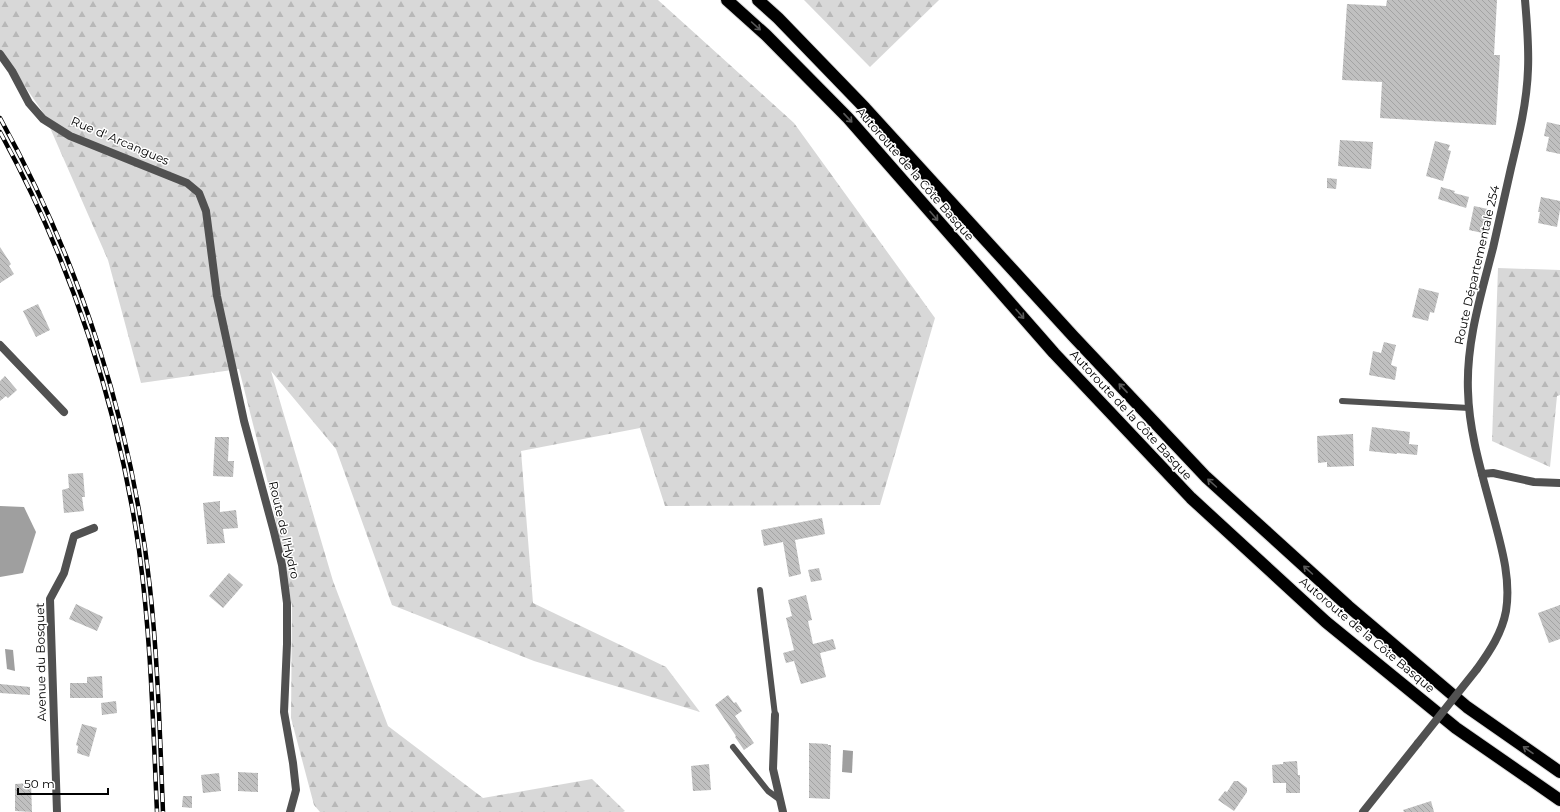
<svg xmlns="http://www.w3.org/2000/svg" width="1560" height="812" font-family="Montserrat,sans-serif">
<defs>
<pattern id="forest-firs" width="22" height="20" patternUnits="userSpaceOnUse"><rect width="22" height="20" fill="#d8d8d8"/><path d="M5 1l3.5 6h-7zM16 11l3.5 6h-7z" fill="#b8b8b8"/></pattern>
<pattern id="building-back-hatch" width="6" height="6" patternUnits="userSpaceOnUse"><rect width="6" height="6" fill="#c0c0c0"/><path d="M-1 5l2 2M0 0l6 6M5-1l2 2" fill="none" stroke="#a3a3a3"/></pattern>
</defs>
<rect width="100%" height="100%" fill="#fff"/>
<g fill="url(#forest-firs)">
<polygon points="0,0 658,0 794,123 935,318 880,505 665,506 640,428 521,451 533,603 666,667 700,712 534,661 392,605 336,449 271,371 333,581 388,726 483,798 592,779 625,811 623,812 320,812 314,805 291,718 292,606 270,491 239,369 141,383 108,260 44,114 0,50"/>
<polygon points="804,0 939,0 870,67"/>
<polygon points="1498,268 1560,270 1560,395 1557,396 1550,467 1492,441"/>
</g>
<g fill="#9f9f9f">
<polygon points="0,506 24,507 36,532 23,573 0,577"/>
<polygon points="5,649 13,650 15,671 7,669"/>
<polygon points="843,750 853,751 852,773 842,772"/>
</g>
<g fill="url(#building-back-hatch)">
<polygon points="1387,0 1497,0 1494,55 1500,55 1496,125 1380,118 1382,82 1342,80 1347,4 1386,6"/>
<polygon points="1547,122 1560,125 1560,154 1546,151 1549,137 1544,136"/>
<polygon points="1340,140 1373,142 1371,169 1338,166"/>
<polygon points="1435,141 1450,145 1448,150 1451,151 1443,181 1426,176"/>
<polygon points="1327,178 1337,179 1336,189 1327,188"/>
<polygon points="1441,187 1455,191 1454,193 1469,197 1466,208 1438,199"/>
<polygon points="1541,197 1560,201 1560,210 1557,227 1538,223 1540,212 1538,212"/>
<polygon points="1474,206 1492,210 1487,234 1469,230"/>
<polygon points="0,247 11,264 9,266 14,274 0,283"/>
<polygon points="1419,288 1439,293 1434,313 1430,312 1428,321 1412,317"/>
<polygon points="38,304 50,330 36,337 23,311"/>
<polygon points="1384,342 1396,345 1391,365 1397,367 1395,380 1369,375 1373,351 1381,353"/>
<polygon points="5,376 17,390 8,398 6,396 0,401 0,381"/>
<polygon points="1372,427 1410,432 1409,444 1418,445 1417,455 1397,453 1397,454 1369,451"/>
<polygon points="1353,434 1354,466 1327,467 1327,462 1318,463 1317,436"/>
<polygon points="215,437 229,437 228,461 234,461 233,477 213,476"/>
<polygon points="83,473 85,497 82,497 84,511 64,513 62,490 69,488 68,474"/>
<polygon points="220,501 220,512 236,510 238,528 223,529 225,543 207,544 203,503"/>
<polygon points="822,518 825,534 795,540 801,574 789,577 783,542 764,546 761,530"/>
<polygon points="819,568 822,580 811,582 808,570"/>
<polygon points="229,573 243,585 223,608 209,596"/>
<polygon points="806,595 812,620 808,621 813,644 833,639 836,649 820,653 826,677 801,684 794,661 786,663 783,653 794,650 786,618 792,616 788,600"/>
<polygon points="76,604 103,617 97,631 69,619"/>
<polygon points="1560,605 1560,639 1549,643 1538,613"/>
<polygon points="102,676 103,698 70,698 70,683 87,683 87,677"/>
<polygon points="0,684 30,687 30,695 0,693"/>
<polygon points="728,695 734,703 736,702 742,711 735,716 754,743 744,750 735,737 736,736 715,705"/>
<polygon points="116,701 117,713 102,715 101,703"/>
<polygon points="82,724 97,728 89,757 77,753 78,746 76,745"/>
<polygon points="809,743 828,744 828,745 831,745 830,799 809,798"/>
<polygon points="1297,761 1298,775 1300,775 1300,793 1286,793 1286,783 1273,783 1272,765 1283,764 1283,762"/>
<polygon points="709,764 711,790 693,791 691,766"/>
<polygon points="238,772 258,773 258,792 238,791"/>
<polygon points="219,773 221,791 203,793 201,775"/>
<polygon points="1234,781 1238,781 1247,788 1247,792 1234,811 1218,800 1225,791 1227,792"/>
<polygon points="31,783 32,812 15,811 15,784"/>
<polygon points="183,796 192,796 192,808 182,807"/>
<polygon points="1431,801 1434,812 1404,812 1403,810"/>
</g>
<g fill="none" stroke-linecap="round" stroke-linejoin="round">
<g stroke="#dbdbdb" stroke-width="14">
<g id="motorway">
<polyline points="727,0 766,35 848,118 1054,353 1191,498 1326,622 1456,728 1560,800"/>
<polyline points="758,0 778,18 865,108 1073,336 1206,477 1348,606 1467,707 1560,772"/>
</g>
</g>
<g stroke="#515151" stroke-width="6">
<polyline points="1342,401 1469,408"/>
<polyline points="760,590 775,715"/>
<polyline points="733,747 768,791 779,799"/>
</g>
<g stroke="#515151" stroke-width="8">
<polyline points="0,54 12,71 29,103 43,119 70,136 187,183 199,193 206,211 217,296 244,421 274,532 282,565 287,603 287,644 284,712 293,763 296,790 290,812"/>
<polyline points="0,345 64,412"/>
<polyline points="1482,474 1493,473 1534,482 1560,483"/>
<polyline points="775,715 773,769 783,812"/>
<polyline points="57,812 50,599 64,573 74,536 94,528"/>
</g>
<g stroke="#515151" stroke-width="8">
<path d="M 1477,669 C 1490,651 1502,633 1506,611 C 1511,580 1502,549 1494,519 C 1483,477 1469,434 1468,391 C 1466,342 1481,295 1493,248 C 1499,222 1505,195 1511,168 C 1519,135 1527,102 1528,69 C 1529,46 1527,23 1525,0"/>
<polyline points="1363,812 1418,743"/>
</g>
<use href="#motorway" stroke="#000" stroke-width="12"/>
<g stroke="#000" stroke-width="4.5">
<g id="rail">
<path d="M 0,118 C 80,262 132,423 150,588 C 158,662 160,737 163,812"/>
<path d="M 0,132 C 71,261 118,405 139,550 C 151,637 153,725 157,812"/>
</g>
</g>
<use href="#rail" stroke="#fff" stroke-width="3" stroke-dasharray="9" stroke-linecap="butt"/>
<polyline stroke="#515151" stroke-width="8" points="1418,743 1477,669"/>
</g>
<defs><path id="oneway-shaft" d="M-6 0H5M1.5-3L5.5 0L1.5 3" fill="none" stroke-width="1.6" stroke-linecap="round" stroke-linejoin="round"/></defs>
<g stroke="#595959">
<use href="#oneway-shaft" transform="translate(756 26) rotate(42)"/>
<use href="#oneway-shaft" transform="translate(848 118) rotate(47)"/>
<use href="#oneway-shaft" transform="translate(934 216) rotate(49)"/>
<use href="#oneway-shaft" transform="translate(1020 314) rotate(49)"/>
<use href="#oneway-shaft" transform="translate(1123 388) rotate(-133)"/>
<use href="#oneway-shaft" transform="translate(1212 483) rotate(-138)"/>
<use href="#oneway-shaft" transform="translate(1308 570) rotate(-138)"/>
<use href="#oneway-shaft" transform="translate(1528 750) rotate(-145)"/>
</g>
<g text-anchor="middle" stroke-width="3" stroke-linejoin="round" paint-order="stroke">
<g font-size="12" fill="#000" stroke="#fff">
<text transform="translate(120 141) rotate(23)" y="4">Rue d' Arcangues</text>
<text transform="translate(915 174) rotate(49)" y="4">Autoroute de la Côte Basque</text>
<text transform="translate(1477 265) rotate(-77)" y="4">Route Départementale 254</text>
<text transform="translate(1131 415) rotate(47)" y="4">Autoroute de la Côte Basque</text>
<text transform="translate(284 530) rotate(77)" y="4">Route de l'Hydro</text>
<text transform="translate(1367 635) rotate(40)" y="4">Autoroute de la Côte Basque</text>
<text transform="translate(41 662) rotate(-91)" y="4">Avenue du Bosquet</text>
</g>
</g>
<path d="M18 788v6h90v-6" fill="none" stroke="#000000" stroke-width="2"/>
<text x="24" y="788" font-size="12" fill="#000000" stroke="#ffffff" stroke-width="3" paint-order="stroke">50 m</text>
</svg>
